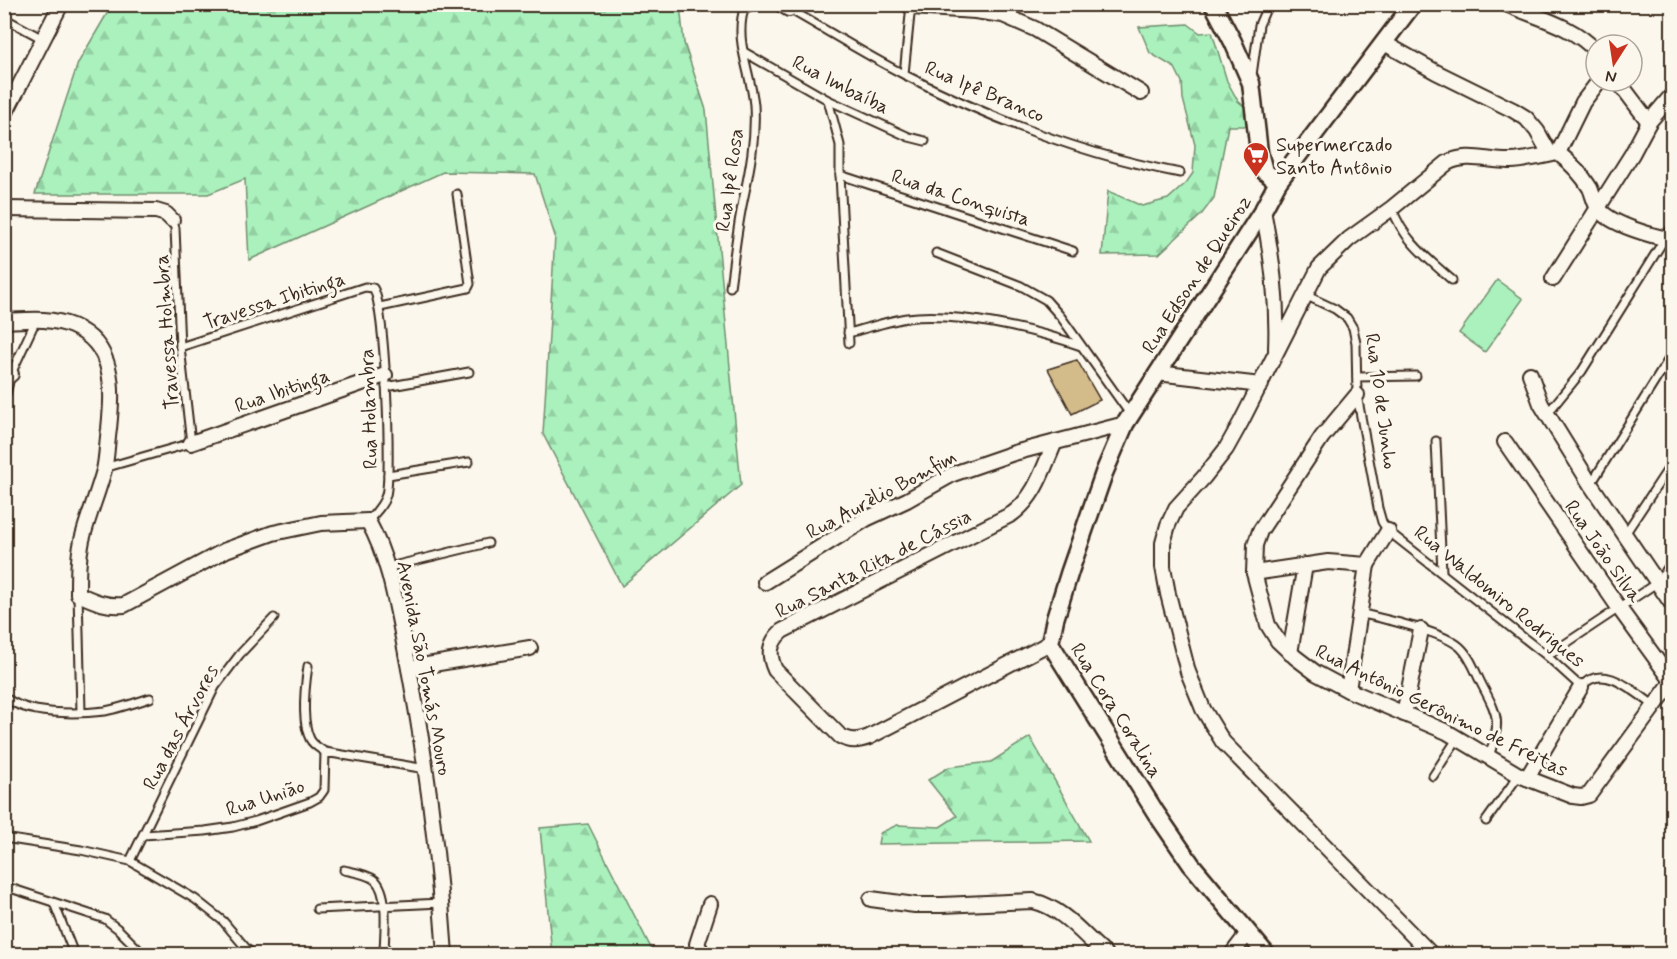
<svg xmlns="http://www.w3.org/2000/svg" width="1677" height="959" font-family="Mynerve,sans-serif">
<defs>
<pattern id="forest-firs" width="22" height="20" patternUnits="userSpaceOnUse" patternTransform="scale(1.5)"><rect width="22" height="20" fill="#aaf1bd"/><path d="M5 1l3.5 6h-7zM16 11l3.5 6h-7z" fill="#93cfa2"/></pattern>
</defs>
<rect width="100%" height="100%" fill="#fbf7ec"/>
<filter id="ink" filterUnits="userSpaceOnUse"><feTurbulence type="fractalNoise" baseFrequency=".0167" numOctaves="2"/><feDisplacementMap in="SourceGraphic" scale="12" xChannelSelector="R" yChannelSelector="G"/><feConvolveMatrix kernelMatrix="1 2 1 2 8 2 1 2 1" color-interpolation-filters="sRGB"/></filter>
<g filter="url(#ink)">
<g fill="url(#forest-firs)" stroke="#728e6e" stroke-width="1.5">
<polygon points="112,5 680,5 684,43 706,110 741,485 622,586 543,434 555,236 535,174 443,172 249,260 245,179 208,194 35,194 78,63"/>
<polygon points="1188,24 1200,33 1212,32 1227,81 1238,101 1246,108 1251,126 1228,126 1214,198 1201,215 1159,254 1102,255 1108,191 1142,206 1168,199 1186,183 1193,173 1195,145 1183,99 1182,82 1175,68 1150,53 1139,27"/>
<polygon points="1030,737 1089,841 878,844 880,833 897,825 940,827 957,816 928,780 949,767 991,762"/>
<polygon points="588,824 653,952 655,954 552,954 540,828"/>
</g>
<polygon fill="#aaf1bd" stroke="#728e6e" stroke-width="1.5" points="1497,280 1523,299 1485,352 1459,333"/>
<polygon fill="#d3bb8a" stroke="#3b2a1e" stroke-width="1.5" points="1077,360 1100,400 1072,414 1048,369"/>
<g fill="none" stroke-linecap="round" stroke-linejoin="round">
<g stroke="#3b2a1e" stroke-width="11">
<g id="service">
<path d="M 789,9 C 828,31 866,55 905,75 C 991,119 1085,155 1180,173"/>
<polyline points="4,18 43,39"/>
<polyline points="744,52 828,100 909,137 925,141"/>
<polyline points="904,74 911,5"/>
<polyline points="1252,75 1259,25 1268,4"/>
<polyline points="828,100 840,145 840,175 849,343"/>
<polyline points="840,175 1073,251"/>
<path d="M 1392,208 C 1403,240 1427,258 1452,280"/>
<polyline points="936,253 1021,286 1046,300 1061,317 1130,414"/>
<path d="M 730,287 C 734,259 737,229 743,201 C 750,169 756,138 754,105 C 751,72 733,39 745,6"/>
<path d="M 1305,295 L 1335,309 L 1347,318 L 1353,328 L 1356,343 L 1357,395 L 1378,508 L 1382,522 L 1388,531 L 1547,656 L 1581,687 C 1603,661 1634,692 1655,706"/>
<polyline points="380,307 468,288 470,284 457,194"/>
<path d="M 848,333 C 868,328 888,321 907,318 C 955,311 1035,330 1081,346"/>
<path d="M 180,347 L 365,287 L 373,288 C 385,303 392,472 386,495 C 383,506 375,513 368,521"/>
<polyline points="1357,377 1416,376"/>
<polyline points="386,387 469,372"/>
<polyline points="4,402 11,374 36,320"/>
<polyline points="1547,414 1582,371 1672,227"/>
<polyline points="1436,441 1442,572"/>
<polyline points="104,468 191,443 180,347 175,228 172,220"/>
<polyline points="388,475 469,462"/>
<polyline points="1591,484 1672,354"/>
<polyline points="1625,534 1672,463"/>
<polyline points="389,567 488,543"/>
<polyline points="78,594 81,712"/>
<path d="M 1359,613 C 1383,619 1442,631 1460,647 C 1471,657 1476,674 1483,687 C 1500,719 1500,722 1489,757"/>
<polyline points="1547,656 1658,582 1672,562"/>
<path d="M 308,666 C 305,686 301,721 310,739 C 313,745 319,748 325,752"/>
<path d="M 4,696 C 25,716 78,714 105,711 C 120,708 135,703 150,698"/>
<polyline points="1433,776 1457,739"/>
<polyline points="1486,821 1519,775"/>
<polyline points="143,835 205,831 233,827 256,821 310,802 319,797 324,790 325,752 426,769"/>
<polyline points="4,838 81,850 130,861 195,899 223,921 251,954"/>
<polyline points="130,861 215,687 240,654 274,618"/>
<path d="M 344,870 C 353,872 368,874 375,880 C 390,894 384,936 384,954"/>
<polyline points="4,886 105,919 118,929 143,954"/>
<polyline points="54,903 74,954"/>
<polyline points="317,909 441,903"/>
</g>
</g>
<g stroke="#3b2a1e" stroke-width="18">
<g id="minor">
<polyline points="781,4 789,9 789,4"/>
<path d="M 1506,4 C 1538,18 1572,25 1596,51"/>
<polyline points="745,6 747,4"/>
<polyline points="911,7 975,11 1003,15 1035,29 1141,93"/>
<polyline points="1384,43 1436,72 1513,110 1526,118 1537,131 1550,154"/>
<polyline points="1618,81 1649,122"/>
<polyline points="4,116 61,4"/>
<polyline points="1558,153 1583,102 1599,81"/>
<polyline points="4,209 156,211 166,214 172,220"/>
<path d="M 1263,210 C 1272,257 1278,300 1276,349"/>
<polyline points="1553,279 1632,154 1649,122 1672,95"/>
<path d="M 4,321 C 27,320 51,317 72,326 C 116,345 113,389 109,429 C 107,442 107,457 104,470 C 98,493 88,516 82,540 C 78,558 78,575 78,594 C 94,601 106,607 124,605 L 226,550 L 273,533 L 321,523 L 368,521 C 390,561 396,604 405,648 C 425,749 438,851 445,954"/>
<polyline points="1157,373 1261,385"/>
<polyline points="1530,374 1541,404 1591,485 1672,604"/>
<polyline points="4,379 11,374"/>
<polyline points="1357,395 1322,437 1260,531 1255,545 1254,573 1268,625 1278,641 1295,657 1316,673 1348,690 1447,732 1519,775 1573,796 1581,797 1589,795 1672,682"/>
<polyline points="1505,442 1619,608 1672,681"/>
<polyline points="191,443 385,375"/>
<polyline points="1254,573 1328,562 1367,565 1388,531"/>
<polyline points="765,582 866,519 907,500 953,474 1014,453 1125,424"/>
<path d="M 1050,643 L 869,737 C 858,741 851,742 840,736 L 775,670 C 768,654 769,643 782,631 L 1012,514 C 1036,496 1043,469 1055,442"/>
<polyline points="1290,653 1305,565"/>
<polyline points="409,668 530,648"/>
<polyline points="1348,690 1367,565"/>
<polyline points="1404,714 1421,630"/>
<polyline points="1527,778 1581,687"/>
<path d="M 871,899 L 915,905 L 942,905 L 1033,901 C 1063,908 1083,935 1105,954"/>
<polyline points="703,954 697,944 710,904"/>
<polyline points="1232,954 1248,933"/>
<path d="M 1431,954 L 1223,742 L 1203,709 L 1188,672 L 1168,594 L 1163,567 L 1163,543 L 1168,525 L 1176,508 L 1204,477 L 1226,449 L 1241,422 L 1319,268 L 1349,239 L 1392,208 L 1447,163 C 1468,152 1489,162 1511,161 C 1527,160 1543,156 1558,153 C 1571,163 1581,173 1590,188 C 1593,194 1594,204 1599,209 C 1611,225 1653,236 1672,240"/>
</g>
</g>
<g stroke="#3b2a1e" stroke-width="21">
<g id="tertiary">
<polyline points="1213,4 1233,42 1251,83 1259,152 1264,171 1278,182"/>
<polyline points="1266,954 1191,864 1156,813 1050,643 1055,619 1070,571 1104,473 1125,424 1263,210 1278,182 1413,4"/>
</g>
</g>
<use href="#service" stroke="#fbf7ec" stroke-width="7"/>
<use href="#minor" stroke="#fbf7ec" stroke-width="14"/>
<use href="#tertiary" stroke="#fbf7ec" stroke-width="16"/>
</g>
</g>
<defs>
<g id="supermarket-pin" transform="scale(1.35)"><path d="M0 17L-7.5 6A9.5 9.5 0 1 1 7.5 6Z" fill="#c8321e" stroke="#fbf7ec"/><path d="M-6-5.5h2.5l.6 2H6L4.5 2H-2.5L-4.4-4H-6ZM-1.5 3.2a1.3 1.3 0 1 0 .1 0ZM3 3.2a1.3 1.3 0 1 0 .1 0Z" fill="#fff"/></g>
</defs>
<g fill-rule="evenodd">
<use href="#supermarket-pin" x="1256" y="155"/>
</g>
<g text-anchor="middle" stroke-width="6" stroke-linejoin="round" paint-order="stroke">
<g font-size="20" fill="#3b2a1e" stroke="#fbf7ec">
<text transform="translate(841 84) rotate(27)" y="7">Rua Imbaíba</text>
<text transform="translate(985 91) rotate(23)" y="7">Rua Ipê Branco</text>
<text transform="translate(729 180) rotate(-82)" y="7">Rua Ipê Rosa</text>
<text transform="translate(961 197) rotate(18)" y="7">Rua da Conquista</text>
<text transform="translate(1196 274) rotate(-57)" y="7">Rua Edson de Queiroz</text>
<text transform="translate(274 300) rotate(-18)" y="7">Travessa Ibitinga</text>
<text transform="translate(166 332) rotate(-94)" y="7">Travessa Holmbra</text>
<text transform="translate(282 390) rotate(-19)" y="7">Rua Ibitinga</text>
<text transform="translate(1382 401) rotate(82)" y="7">Rua 10 de Junho</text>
<text transform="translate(368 409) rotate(-92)" y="7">Rua Holambra</text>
<text transform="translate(881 494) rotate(-28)" y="7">Rua Aurèlio Bomfim</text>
<text transform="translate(1604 551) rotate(55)" y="7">Rua João Silva</text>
<text transform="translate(873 563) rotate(-27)" y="7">Rua Santa Rita de Cássia</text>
<text transform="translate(1500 596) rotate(39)" y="7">Rua Waldomiro Rodrigues</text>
<text transform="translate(425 668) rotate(79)" y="7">Avenida São Tomás Mouro</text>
<text transform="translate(1117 710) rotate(58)" y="7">Rua Cora Coralina</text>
<text transform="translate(1442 710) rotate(26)" y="7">Rua Antônio Gerônimo de Freitas</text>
<text transform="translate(180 727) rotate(-62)" y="7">Rua das Árvores</text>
<text transform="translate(265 797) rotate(-18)" y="7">Rua União</text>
</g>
<g font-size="20" fill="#3b2a1e" stroke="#fbf7ec" text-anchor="start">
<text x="1276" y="151">Supermercado<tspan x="1276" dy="23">Santo Antônio</tspan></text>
</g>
</g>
<rect width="1677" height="959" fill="none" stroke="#fbf7ec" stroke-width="24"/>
<rect x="12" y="12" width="1653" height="935" fill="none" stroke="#3b2a1e" stroke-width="2" filter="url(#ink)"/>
<g transform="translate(1614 63) rotate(192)"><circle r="28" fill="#fbf7ec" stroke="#aea59a" stroke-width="1.5"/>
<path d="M0-4.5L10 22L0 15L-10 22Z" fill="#c8321e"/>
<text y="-9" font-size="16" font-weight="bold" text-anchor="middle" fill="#3b2a1e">N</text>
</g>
</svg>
